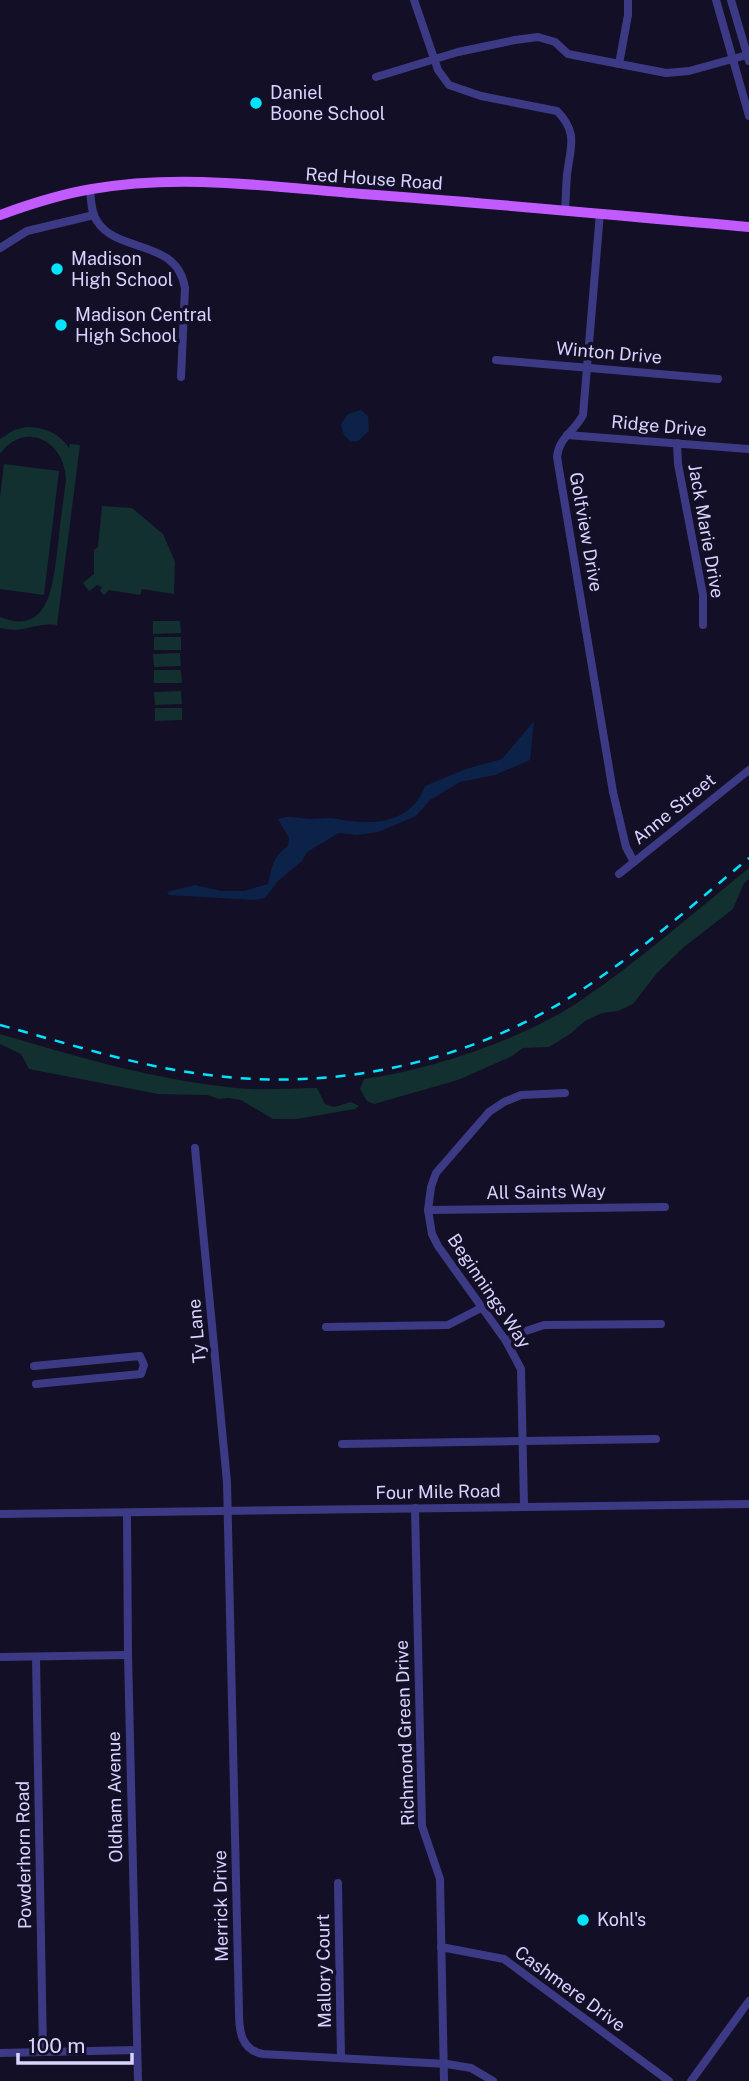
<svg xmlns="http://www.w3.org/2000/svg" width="749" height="2081" font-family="'Public Sans',sans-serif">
<rect width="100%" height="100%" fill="#130f26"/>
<g fill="#12302f">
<path d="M 26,427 C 45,427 59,433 69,448 L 70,444 L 80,445 L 57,625 C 33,622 27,634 0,628 L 0,617 C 52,638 53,579 58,545 C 60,523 63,502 66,480 C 65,440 24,420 0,454 L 0,439 L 14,430 Z"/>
<polygon points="4,464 59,471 44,595 0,589 0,497"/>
<polygon points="102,506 132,508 163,534 175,562 174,594 142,589 140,595 109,590 104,595 100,591 102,587 97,585 89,591 83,583 94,574 94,550 98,547"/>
<polygon points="153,621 180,621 181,633 153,634"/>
<rect x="154" y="637" width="27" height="13"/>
<polygon points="180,653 181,666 154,667 153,654"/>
<polygon points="154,670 181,670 182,683 154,683"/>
<polygon points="181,691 182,704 155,705 154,692"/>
<polygon points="155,708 182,708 182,720 155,721"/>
<path d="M 749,868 L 749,879 L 744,883 L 733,909 L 684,947 L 657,973 L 633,1004 L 618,1011 L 602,1013 L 585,1021 L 570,1034 L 549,1047 L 523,1048 L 512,1056 L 458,1080 L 374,1104 L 367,1101 L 360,1089 L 364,1079 C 433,1069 521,1040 580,1001 C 639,961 693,913 749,868 Z"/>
<path d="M 0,1034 C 77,1057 156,1080 236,1088 C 263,1091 291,1088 317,1088 L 325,1104 L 334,1107 L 351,1102 L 359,1106 L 355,1109 L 297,1119 L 273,1119 L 241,1100 L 228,1098 L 219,1099 L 207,1095 L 158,1094 L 29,1069 L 21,1054 L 0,1044 Z"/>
</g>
<g fill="#0c2248">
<polygon points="361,410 368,416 369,431 358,441 351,442 344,435 341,424 348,414"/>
<path d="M 534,721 L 530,760 L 495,775 L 460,782 L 430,800 L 416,816 L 378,832 L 357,835 L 339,833 L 307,852 L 302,861 L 278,881 L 265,898 L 254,900 L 169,895 L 167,892 L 195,885 L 221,891 L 244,891 L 268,884 C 272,868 272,857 288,846 L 289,838 L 278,819 C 289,815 298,818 310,819 C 319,819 329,817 338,819 C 372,826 411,824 425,786 L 466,769 L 502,759 Z"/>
</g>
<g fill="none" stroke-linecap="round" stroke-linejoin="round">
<g stroke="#3d3a85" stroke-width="8">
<path d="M 414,0 L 438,70 L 449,85 L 481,96 L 557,111 C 579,133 570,148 567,175 C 566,186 566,198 565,209"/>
<polyline points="716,0 749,116"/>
<polyline points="731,0 749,61"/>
<polyline points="619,64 628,15 628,0"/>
<polyline points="376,77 458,52 515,40 538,37 555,42 568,54 666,73 689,71 747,55"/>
<path d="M 90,189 C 91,199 91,213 97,221 C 117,254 177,238 185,288 L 181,377"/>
<path d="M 600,213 L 583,415 C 575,431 559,437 557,457 L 613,792 L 626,847 L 634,862"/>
<polyline points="0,248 27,231 94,215"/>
<polyline points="496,360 718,379"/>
<polyline points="567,435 748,449"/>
<polyline points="677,443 678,464 703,595 703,625"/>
<polyline points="619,874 749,770"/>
<path d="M 195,1148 L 227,1482 L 239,2012 C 239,2031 241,2050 263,2054 L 447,2064 L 471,2068 L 493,2081"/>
<polyline points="428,1210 665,1207"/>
<polyline points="326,1327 448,1325 481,1308"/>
<polyline points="506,1341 523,1332 544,1325 661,1324"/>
<polyline points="34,1366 140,1356 144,1365 141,1374 36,1384"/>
<polyline points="342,1444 656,1439"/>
<polyline points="524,1506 521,1369 506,1341 438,1246 432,1234 428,1210 431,1187 436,1173 489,1112 504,1102 521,1095 565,1093"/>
<polyline points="415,1508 422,1826 440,1879 444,2081"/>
<polyline points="127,1513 128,1655 138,2081"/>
<polyline points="0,1514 749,1504"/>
<polyline points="0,1657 128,1655"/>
<polyline points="36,1657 43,2052"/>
<polyline points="338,1883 341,2058"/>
<polyline points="441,1947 504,1959 669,2081"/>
<polyline points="0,2053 137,2050"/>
<polyline points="691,2081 749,2001"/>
</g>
<path stroke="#c25bff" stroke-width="10" d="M 0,215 C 30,204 61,194 92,189 C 181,173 273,187 362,194 C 491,203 620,216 749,227"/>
<path stroke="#00e5ff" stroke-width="2.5" stroke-dasharray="10 9" stroke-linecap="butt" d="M 0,1025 C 66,1043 133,1065 201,1074 C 327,1092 455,1066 564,1001 C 630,961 689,908 749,858"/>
</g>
<g fill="#00e5ff" stroke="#130f26" stroke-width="2.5">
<circle cx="256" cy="103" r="7"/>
<circle cx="57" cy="269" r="7"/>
<circle cx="61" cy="325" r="7"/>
<circle cx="583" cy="1920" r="7"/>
</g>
<g text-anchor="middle" stroke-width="7" stroke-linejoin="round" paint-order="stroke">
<g font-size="18" fill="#d9d4ff" stroke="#130f26" text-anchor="start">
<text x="270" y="99">Daniel<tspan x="270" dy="21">Boone School</tspan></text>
<text x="71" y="265">Madison<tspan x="71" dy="21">High School</tspan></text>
<text x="75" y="321">Madison Central<tspan x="75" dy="21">High School</tspan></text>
<text x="597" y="1926">Kohl's</text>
</g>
<g font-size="18" fill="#d9d4ff" stroke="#130f26">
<text transform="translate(374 179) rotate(4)" y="6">Red House Road</text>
<text transform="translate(609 353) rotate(5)" y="6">Winton Drive</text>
<text transform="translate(659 426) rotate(5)" y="6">Ridge Drive</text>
<text transform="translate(706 531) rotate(80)" y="6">Jack Marie Drive</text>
<text transform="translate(586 532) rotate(80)" y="6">Golfview Drive</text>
<text transform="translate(674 809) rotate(-39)" y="6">Anne Street</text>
<text transform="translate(546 1192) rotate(-1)" y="6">All Saints Way</text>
<text transform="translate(489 1291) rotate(56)" y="6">Beginnings Way</text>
<text transform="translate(197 1331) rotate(-95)" y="6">Ty Lane</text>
<text transform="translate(438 1492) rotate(-1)" y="6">Four Mile Road</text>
<text transform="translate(405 1733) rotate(-92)" y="6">Richmond Green Drive</text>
<text transform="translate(115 1797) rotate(-91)" y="6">Oldham Avenue</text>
<text transform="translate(24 1855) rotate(-91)" y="6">Powderhorn Road</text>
<text transform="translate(221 1906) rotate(-91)" y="6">Merrick Drive</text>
<text transform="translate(324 1971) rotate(-91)" y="6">Mallory Court</text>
<text transform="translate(570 1989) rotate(36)" y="6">Cashmere Drive</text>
</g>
</g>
<path d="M18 2053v10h114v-10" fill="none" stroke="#d9d4ff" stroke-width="3.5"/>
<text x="28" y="2053" font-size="21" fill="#d9d4ff" stroke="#130f26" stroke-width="5" paint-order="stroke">100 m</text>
</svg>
